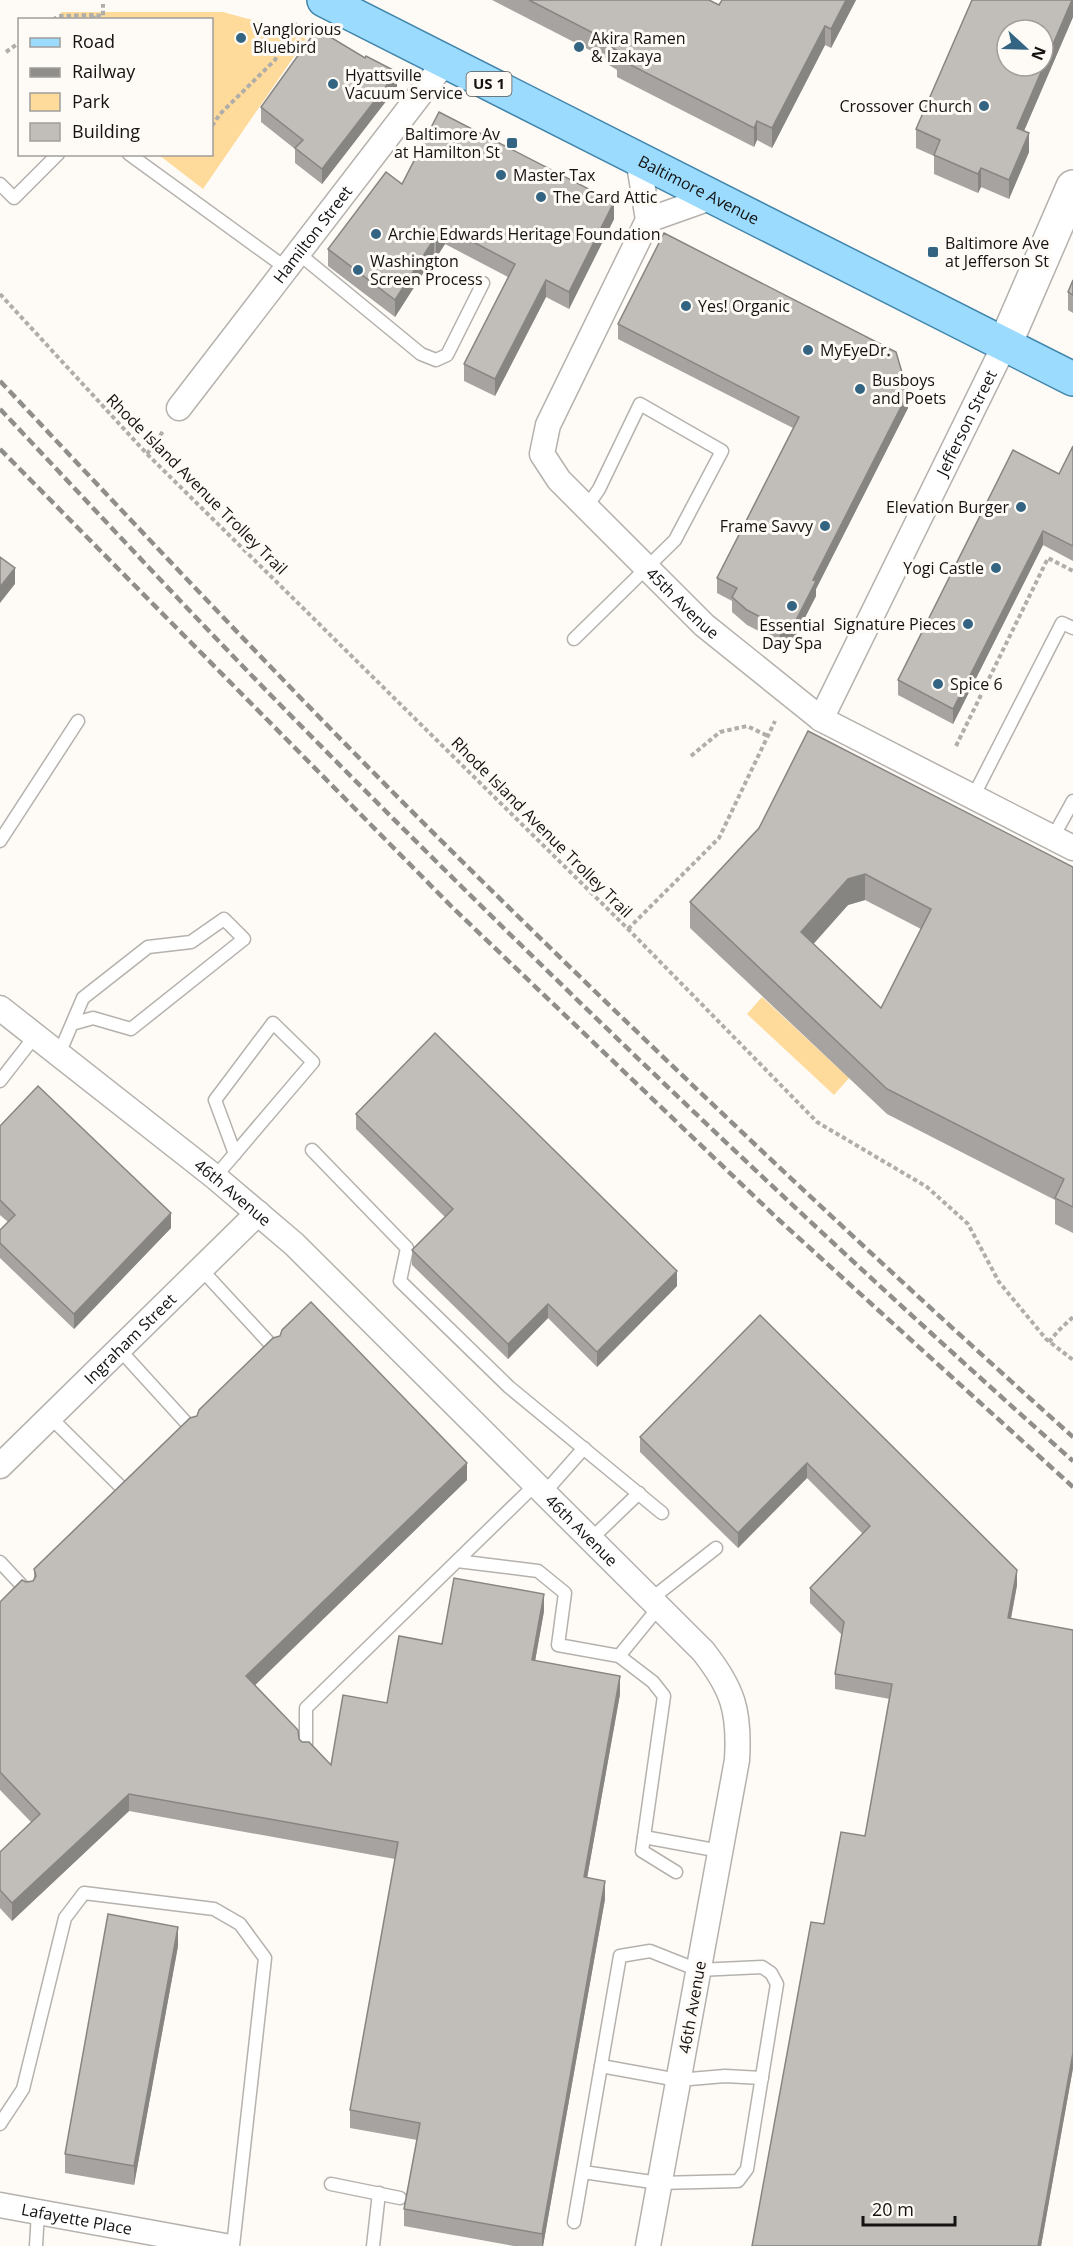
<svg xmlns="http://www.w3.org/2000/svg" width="1073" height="2246" font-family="'Open Sans',sans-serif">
<rect width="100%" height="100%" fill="#fefbf6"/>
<g fill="#feda9b">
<polygon points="61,12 223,12 289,30 306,39 203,189 159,155 212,154 212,20 58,19"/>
<polygon points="762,997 849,1078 834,1095 747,1014"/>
</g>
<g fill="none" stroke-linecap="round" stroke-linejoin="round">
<g stroke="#b5b2ae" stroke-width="15">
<g id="lane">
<polyline points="129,154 286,268"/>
<polyline points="0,184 14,198 58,154"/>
<polyline points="298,253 421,354 436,360 447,355 483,283"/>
<polyline points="574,639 675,540 722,451 640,404 599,489 586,508"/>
<polyline points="973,797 1062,623 1073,628"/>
<polyline points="1053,837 1073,801"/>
<polyline points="0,841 78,721"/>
<polyline points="59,1054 83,998 148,947 191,942 224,919 244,939 131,1029 93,1018 72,1024"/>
<polyline points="0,1081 35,1036"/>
<polyline points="312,1150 407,1248 400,1281 509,1387 662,1513"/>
<polyline points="215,1177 313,1062 273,1023 215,1100 235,1154"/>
<polyline points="201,1269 274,1348"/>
<polyline points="119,1349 191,1428"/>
<polyline points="50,1417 124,1490"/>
<polyline points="545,1492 584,1448"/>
<polyline points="591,1539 639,1493"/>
<polyline points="457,1561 538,1571 565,1593 558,1645 619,1656 659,1607"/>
<polyline points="0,1562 28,1592"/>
<polyline points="651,1599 716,1548"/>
<polyline points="619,1656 653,1682 664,1696 642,1851 676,1872"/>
<polyline points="306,1752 306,1708 536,1484"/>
<polyline points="644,1837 720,1851"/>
<polyline points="601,2066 678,2080 725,2076 762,2078"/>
<polyline points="0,2124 23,2089 65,1918 84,1893 214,1909 240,1924 265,1958 233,2246"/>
<polyline points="331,2184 400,2198"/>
<polyline points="574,2222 620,1956 650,1951 698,1970 762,1967 771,1973 777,1984 747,2169 738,2181 659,2183 583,2172"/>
<polyline points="36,2246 38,2212"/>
<polyline points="373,2246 379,2193"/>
</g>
</g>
<g stroke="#b5b2ae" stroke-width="27">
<g id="street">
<path id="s1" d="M 638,158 L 648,220 L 548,425 L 542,454 L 559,480 L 704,625 L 821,719 L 1073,848"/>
<polyline points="648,220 713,197"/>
<path id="s2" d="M 179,408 L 445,62"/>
<path id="s3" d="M 821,719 L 1005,344"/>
<path id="s4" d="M 0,1008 L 215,1177 L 294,1244 L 703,1651 C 733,1689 740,1711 737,1760 L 648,2246"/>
<path id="s5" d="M 0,1466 L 258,1213"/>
<path id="s6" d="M 0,2205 L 225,2246"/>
</g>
</g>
<g stroke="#b5b2ae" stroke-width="36">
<polyline id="secondary" points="1005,344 1073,187"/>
</g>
<g stroke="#4185ab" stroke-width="36">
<g id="primary">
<path id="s7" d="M 324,0 L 1073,379"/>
</g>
</g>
<g stroke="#b0aeaa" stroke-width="4" stroke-dasharray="4.5 3" stroke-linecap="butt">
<polyline points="53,20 58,16 94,15"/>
<polyline points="93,20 94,15 103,16 103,4"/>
<polyline points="6,52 20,42"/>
<polyline points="212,126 220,114 275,60 293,23 311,32"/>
<polyline points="0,294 147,454 628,929 817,1122 927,1187 968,1224 999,1282 1046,1339 1073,1360"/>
<polyline points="147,454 164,430"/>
<polyline points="956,746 1048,558 1073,571"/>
<polyline points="691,756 720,732 747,726 768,736"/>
<polyline points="628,929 719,838 775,721"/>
<polyline points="1049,1342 1058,1331 1073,1317"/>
</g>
<use href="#lane" stroke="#fff" stroke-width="12"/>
<use href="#street" stroke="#fff" stroke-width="24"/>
<use href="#secondary" stroke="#fff" stroke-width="33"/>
<use href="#primary" stroke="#9bdbfe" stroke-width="33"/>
<g stroke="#908e8b" stroke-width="4.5" stroke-dasharray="9 4.5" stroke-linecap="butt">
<path d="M 0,381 C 159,550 318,720 483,882 C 676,1072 872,1257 1073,1437"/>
<path d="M 0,409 C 102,517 202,626 307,732 C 554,982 810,1227 1073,1461"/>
<polyline points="0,449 452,907 779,1220 1073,1487"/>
</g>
</g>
<g fill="#a6a3a0" fill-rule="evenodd">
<polygon points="492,0 709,0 719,5 856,0 831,48 825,45 772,148 757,140 754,147 617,77 617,70 609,65 609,60"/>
<polygon points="1073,17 1024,131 1029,152 1009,199 981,187 978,193 934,174 934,156 916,148 916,129"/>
<polygon points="397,87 322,184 295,163 295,149 261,122 261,107"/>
<polygon points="402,184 614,219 569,309 546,297 495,396 464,381 464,364 508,277 445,244 436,258 434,256 395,317 328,266 328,249"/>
<polygon points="1073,280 1073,313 1068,310 1068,292"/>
<polygon points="618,324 908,408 816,589 816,596 794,639 780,642 747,625 732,612 732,601 717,593 717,578 793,428 618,339"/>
<polygon points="1073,446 1073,561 1043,545 953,724 898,695 898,680 1059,474"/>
<path d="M 759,828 L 1073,867 L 1073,1233 L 1055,1224 L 1055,1200 L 887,1114 L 690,928 L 690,902 ZM 865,900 L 921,929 L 881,1008 L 813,944 L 848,905 Z"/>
<polygon points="356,1114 677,1286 597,1367 548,1318 508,1359 412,1265 412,1250 445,1217 356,1129"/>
<polygon points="0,1126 171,1228 74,1329 0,1258 0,1230 8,1222 0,1215"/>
<polygon points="760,1315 1017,1585 1011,1619 1073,2068 1041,2246 752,2246 824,1924 865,1836 890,1699 835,1689 835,1674 842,1635 810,1603 810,1588 863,1534 807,1478 738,1548 640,1452 640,1437"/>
<polygon points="467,1480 254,1685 299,1739 331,1765 442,1644 544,1611 535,1661 620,1694 587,1878 605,1899 543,2246 514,2246 404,2226 404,2209 417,2140 350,2128 350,2110 395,1859 129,1811 12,1921 0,1908 0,1852 31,1822 0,1790 0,1602 26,1582 33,1581 34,1579 34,1569"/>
<polygon points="178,1946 134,2185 65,2173 65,2154"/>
</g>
<g fill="#878582">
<polygon points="846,0 856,0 831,48 831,29"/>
<polygon points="1072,0 1073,0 1073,17 1017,147 1017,128"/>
<polygon points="825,26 825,45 772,148 772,128"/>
<polygon points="397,72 397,87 322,184 322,169"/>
<polygon points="757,121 757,140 754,147 754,128"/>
<polygon points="1029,133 1029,152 1009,199 1009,180"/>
<polygon points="981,168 981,187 978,193 978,174"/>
<polygon points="614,202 614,219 569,309 569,292"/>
<polygon points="445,227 445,244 436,258 436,241"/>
<polygon points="434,239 434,256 395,317 395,300"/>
<polygon points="546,280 546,297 495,396 495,379"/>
<polygon points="908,393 908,408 816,589 816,596 794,639 780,642 780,627 813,580"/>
<polygon points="1043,531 1043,545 953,724 953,709"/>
<polygon points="15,568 15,584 0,603 0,587"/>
<polygon points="865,874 865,900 848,905 801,958 801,932 848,879"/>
<polygon points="171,1213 171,1228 74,1329 74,1314"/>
<polygon points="677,1271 677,1286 597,1367 597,1352"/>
<polygon points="548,1304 548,1318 508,1359 508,1344"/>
<polygon points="467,1463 467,1480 246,1694 246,1676"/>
<polygon points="807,1463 807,1478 738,1548 738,1533"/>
<polygon points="1017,1570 1017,1585 1008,1633 1008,1618"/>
<polygon points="544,1594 544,1611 532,1678 532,1660"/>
<polygon points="620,1676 620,1694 584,1895 584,1877"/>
<polygon points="129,1794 129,1811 12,1921 12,1903"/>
<polygon points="605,1881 605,1899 543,2246 542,2246 542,2234"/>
<polygon points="178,1927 178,1946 134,2185 134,2166"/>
<polygon points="1073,2053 1073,2068 1041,2246 1038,2246"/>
</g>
<g fill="#c1beba" stroke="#878582" stroke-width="1.5" fill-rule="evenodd">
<polygon points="529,0 709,0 719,5 722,0 846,0 831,29 825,26 772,128 757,121 754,128 617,58 620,52 609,46 611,42"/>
<path d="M 972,0 L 1072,0 L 1017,128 L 1029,133 L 1009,180 L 981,168 L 978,174 L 934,155 L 940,140 L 916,129 ZM 1007,30 L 1043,30 L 1043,66 L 1007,66 Z"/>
<polygon points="317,29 365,58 366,56 397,72 322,169 295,148 303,140 261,107"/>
<polygon points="439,112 614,202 569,292 546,280 495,379 464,364 515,264 445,227 436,241 434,239 395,300 328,249 386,172 402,184"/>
<polygon points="664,233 896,352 908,393 813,580 816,581 794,624 780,627 747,610 732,597 737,588 717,578 799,417 618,324"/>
<polygon points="1073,280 1073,295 1068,292"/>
<polygon points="1073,446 1073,546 1043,531 953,709 898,680 1013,450 1059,474"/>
<polygon points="0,557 15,568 0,587"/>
<path d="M 808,731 L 1073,867 L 1073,1207 L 1055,1198 L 1064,1179 L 887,1089 L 690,902 L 759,828 ZM 865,874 L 931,909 L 881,1008 L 801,932 L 848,879 Z"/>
<polygon points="435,1033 677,1271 597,1352 548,1304 508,1344 412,1250 453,1209 356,1114"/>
<polygon points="38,1086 171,1213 74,1314 0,1243 0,1230 15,1215 0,1200 0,1126"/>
<polygon points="311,1302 467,1463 246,1676 298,1730 299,1739 302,1742 309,1742 331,1765 343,1695 387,1703 399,1636 442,1644 454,1578 544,1594 532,1660 620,1676 584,1877 605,1881 542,2234 404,2209 420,2123 350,2110 398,1842 129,1794 12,1903 0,1890 0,1852 40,1814 0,1772 0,1602 22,1580 26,1582 33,1581 36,1576 34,1569 190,1418 197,1416 199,1410 273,1338 280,1336 282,1330"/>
<polygon points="760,1315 1017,1570 1008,1618 1073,1630 1073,2053 1038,2246 752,2246 811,1922 824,1924 841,1832 865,1836 892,1684 835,1674 844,1622 810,1588 870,1526 807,1463 738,1533 640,1437"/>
<polygon points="108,1914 178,1927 134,2166 65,2154"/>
</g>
<g fill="#336583" stroke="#fefbf6" stroke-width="2">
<circle cx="241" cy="38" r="6"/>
<circle cx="579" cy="47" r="6"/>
<circle cx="333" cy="84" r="6"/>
<circle cx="984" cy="106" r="6"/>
<rect x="506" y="137" width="12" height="12" rx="3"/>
<circle cx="501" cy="175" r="6"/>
<circle cx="541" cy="197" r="6"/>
<circle cx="376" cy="234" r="6"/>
<rect x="927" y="246" width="12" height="12" rx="3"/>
<circle cx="358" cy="270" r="6"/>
<circle cx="686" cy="306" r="6"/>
<circle cx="808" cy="350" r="6"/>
<circle cx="860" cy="389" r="6"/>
<circle cx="1021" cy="507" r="6"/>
<circle cx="825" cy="526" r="6"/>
<circle cx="996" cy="568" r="6"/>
<circle cx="792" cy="606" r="6"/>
<circle cx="968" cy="624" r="6"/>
<circle cx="938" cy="684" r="6"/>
</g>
<g text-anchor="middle" stroke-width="6" stroke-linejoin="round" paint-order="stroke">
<rect fill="#fefbf6" stroke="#5a5956" stroke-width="1.5" x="466.5" y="72" width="45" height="24" rx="4.5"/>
<g font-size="15" font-weight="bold" fill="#141312">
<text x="489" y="89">US 1</text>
</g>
<g font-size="16" fill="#141312" stroke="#fefbf6" text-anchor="start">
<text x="253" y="35">Vanglorious<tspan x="253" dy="18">Bluebird</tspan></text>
<text x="591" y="44">Akira Ramen<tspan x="591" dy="18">&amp; Izakaya</tspan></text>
<text x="345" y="81">Hyattsville<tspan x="345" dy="18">Vacuum Service</tspan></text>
<text x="972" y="112" text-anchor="end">Crossover Church</text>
<text x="500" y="140" text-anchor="end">Baltimore Av<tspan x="500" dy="18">at Hamilton St</tspan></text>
<text x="513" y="181">Master Tax</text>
<text x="553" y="203">The Card Attic</text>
<text x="388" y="240">Archie Edwards Heritage Foundation</text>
<text x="945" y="249">Baltimore Ave<tspan x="945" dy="18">at Jefferson St</tspan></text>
<text x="370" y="267">Washington<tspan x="370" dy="18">Screen Process</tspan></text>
<text x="698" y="312">Yes! Organic</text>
<text x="820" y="356">MyEyeDr.</text>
<text x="872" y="386">Busboys<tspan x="872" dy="18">and Poets</tspan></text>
<text x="1009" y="513" text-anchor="end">Elevation Burger</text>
<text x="813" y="532" text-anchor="end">Frame Savvy</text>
<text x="984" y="574" text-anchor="end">Yogi Castle</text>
<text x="956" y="630" text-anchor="end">Signature Pieces</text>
<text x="792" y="631" text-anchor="middle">Essential<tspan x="792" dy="18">Day Spa</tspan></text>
<text x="950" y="690">Spice 6</text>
</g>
<g font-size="16" fill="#141312" stroke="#fefbf6">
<text dy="6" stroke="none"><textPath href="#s7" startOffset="420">Baltimore Avenue</textPath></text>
<text dy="6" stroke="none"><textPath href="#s2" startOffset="219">Hamilton Street</textPath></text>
<text dy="6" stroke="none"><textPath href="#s3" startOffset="330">Jefferson Street</textPath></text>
<text transform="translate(197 484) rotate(45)" y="6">Rhode Island Avenue Trolley Trail</text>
<text dy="6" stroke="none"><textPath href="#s1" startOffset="526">45th Avenue</textPath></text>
<text transform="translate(542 827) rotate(45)" y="6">Rhode Island Avenue Trolley Trail</text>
<text dy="6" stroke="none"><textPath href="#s4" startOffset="297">46th Avenue</textPath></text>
<text dy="6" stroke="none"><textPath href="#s5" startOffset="182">Ingraham Street</textPath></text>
<text dy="6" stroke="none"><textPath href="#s4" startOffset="783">46th Avenue</textPath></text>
<text transform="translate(692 2007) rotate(-80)" y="6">46th Avenue</text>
<text dy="6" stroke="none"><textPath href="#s6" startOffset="78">Lafayette Place</textPath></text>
</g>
</g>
<rect x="18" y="18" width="195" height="138" fill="#fefbf6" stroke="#a09e9b" stroke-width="1.5"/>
<rect x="30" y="38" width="30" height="9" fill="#9bdbfe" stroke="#a09e9b" stroke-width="1.5"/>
<text x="72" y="48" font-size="18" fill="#141312">Road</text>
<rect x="30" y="68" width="30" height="9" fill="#908e8b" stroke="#a09e9b" stroke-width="1.5"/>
<text x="72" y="78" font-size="18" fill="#141312">Railway</text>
<rect x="30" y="93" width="30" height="18" fill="#feda9b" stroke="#a09e9b" stroke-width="1.5"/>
<text x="72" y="108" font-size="18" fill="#141312">Park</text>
<rect x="30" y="123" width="30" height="18" fill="#c1beba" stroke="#a09e9b" stroke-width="1.5"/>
<text x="72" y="138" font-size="18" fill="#141312">Building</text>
<g transform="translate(1025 48) rotate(112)"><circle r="28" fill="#fefbf6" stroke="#a09e9b" stroke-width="1.5"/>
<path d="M0-4.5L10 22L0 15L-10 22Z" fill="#336583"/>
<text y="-9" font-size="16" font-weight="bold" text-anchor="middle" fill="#141312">N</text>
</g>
<path d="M863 2216v9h92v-9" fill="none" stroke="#141312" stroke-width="3"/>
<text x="872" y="2216" font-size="18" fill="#141312" stroke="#fefbf6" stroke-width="4.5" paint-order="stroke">20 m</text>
</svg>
